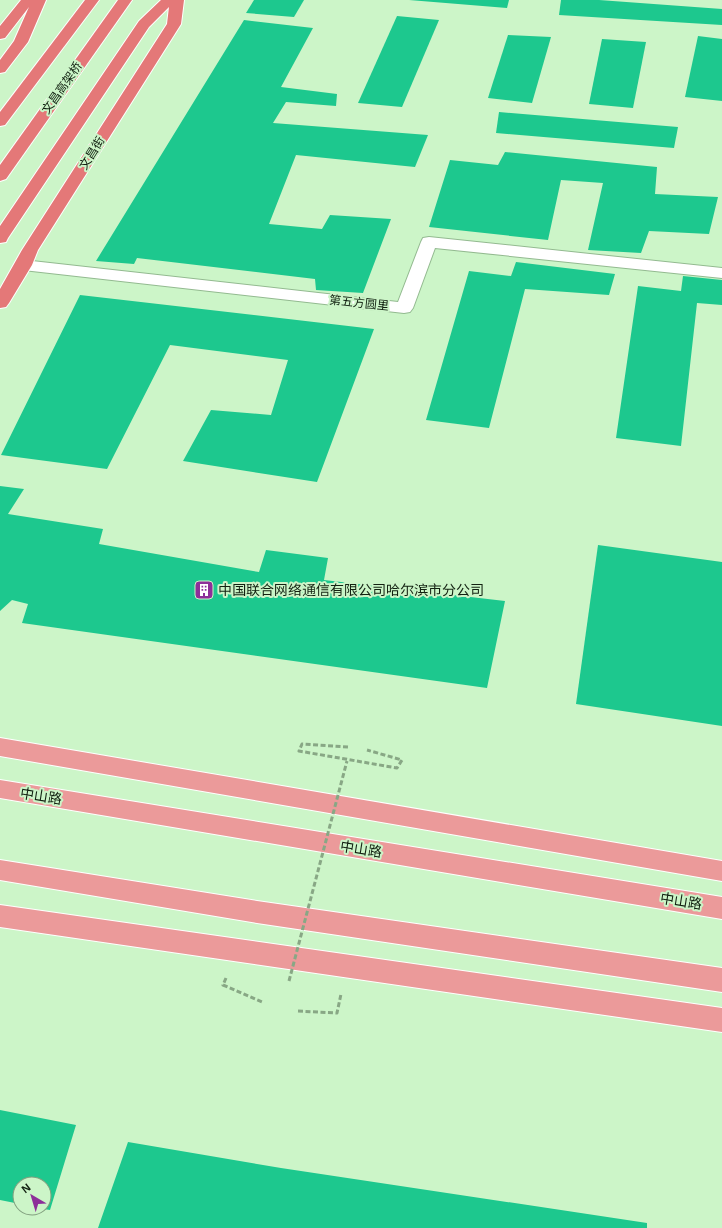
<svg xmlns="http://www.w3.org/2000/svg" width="722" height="1228" font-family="Helvetica,'Noto Sans SC',sans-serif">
<rect width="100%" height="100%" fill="#ccf5c8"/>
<g fill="#1dc88e">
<polygon points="254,0 304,0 294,17 246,13"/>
<polygon points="409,0 509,0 507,8"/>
<polygon points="561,0 599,0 722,9 722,25 559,15"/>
<polygon points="397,16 439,20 402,107 358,103"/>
<polygon points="244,20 313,28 281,87 337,94 336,106 286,102 273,123 428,135 415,167 296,155 269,224 322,229 330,215 391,219 363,293 316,290 315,279 137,258 134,264 96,261"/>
<polygon points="508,35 551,37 532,103 488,98"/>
<polygon points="698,36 722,39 722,101 685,97"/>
<polygon points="602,39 646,42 633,108 589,104"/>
<polygon points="499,112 678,127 674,148 496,133"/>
<polygon points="505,152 657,167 655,194 718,197 709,234 649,231 641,253 588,250 603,183 561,180 548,240 429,227 450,160 498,165"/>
<polygon points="516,262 615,274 609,295 525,289 489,428 426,420 469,271 511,276"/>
<polygon points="683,276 722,280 722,305 697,303 681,446 616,438 638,286 681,291"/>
<polygon points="80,295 374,329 317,482 183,461 211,410 271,415 288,360 170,345 107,469 1,455"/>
<polygon points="0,486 24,489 8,514 103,529 99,544 259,572 266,550 328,558 324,580 505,601 487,688 22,623 28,604 12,600 0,611"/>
<polygon points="598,545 722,562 722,726 576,704"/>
<polygon points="0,1110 76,1125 50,1210 44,1209 44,1184 20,1184 20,1204 0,1200"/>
<polygon points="128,1142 281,1168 647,1223 647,1228 98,1228"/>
</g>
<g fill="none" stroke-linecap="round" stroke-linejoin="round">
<g stroke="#93ba90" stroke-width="2">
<polygon id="tertiary" points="429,237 722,268 722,278 435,248 413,308 410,312 404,313 23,270 17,269 14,265 17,261 23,260 398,302 421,242 423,238"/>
</g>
<g stroke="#fff" stroke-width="2">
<g id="primary">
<polygon points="0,738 722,861 722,881 0,756"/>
<polygon points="0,780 722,897 722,919 0,798"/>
<polygon points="0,860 257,901 722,968 722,992 257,923 0,880"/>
<polygon points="0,905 722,1008 722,1032 0,927"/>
</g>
</g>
<g stroke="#fff" stroke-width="2">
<g id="trunk">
<polygon points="21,0 46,0 28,42 5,72 0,73 0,60 14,41 29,7 5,38 0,39 0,26"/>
<polygon points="85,0 99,0 5,125 0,126 0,112"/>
<polygon points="118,0 132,0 6,179 0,181 0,165"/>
<polygon points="161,0 184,0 181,24 38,250 32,265 9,303 6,307 0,308 0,289 22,250 167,24 169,7 149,27 8,238 6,242 0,243 0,226 139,21"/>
</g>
</g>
<g stroke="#88a785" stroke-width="3" stroke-dasharray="5 2.5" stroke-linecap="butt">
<polyline points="348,747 302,744 299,751 397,768 402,760 367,750"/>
<polyline points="226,978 223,985 262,1002"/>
<polyline points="298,1011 337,1013 341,994"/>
</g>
<use href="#tertiary" fill="#fff" fill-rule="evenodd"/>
<use href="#primary" fill="#eb9a9a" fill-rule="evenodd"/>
<use href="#trunk" fill="#e47878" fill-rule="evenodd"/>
<polyline stroke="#88a785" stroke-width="3" stroke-dasharray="5 2.5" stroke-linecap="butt" points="289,981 347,761"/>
</g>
<defs>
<g id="building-square" transform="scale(1)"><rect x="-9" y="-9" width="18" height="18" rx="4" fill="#8d2f99" stroke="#ccf5c8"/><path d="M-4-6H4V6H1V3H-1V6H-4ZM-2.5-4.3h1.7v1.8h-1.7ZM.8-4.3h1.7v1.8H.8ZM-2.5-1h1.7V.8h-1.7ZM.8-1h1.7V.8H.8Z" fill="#fff"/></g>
</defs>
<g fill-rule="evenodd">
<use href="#building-square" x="204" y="590"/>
</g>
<g text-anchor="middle" stroke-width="4" stroke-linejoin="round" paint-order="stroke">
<g font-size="12" fill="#122111" stroke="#ccf5c8">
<text transform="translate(62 88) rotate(-55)" y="4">文昌高架桥</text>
<text transform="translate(92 153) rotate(-58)" y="4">文昌街</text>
<text transform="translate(359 303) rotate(6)" y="4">第五方圆里</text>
</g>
<g font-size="14" fill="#122111" stroke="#ccf5c8" text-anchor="start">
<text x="218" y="595">中国联合网络通信有限公司哈尔滨市分公司</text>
</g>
<g font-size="14" fill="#122111" stroke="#ccf5c8">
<text transform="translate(41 796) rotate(9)" y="5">中山路</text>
<text transform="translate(361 849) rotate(9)" y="5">中山路</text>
<text transform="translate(681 901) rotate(9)" y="5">中山路</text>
</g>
</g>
<g transform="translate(32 1196) rotate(322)"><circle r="19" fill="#ccf5c8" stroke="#82a07f"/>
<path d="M0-3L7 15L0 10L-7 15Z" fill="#8d2f99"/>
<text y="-6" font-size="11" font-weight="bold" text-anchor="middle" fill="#122111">N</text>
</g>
</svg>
